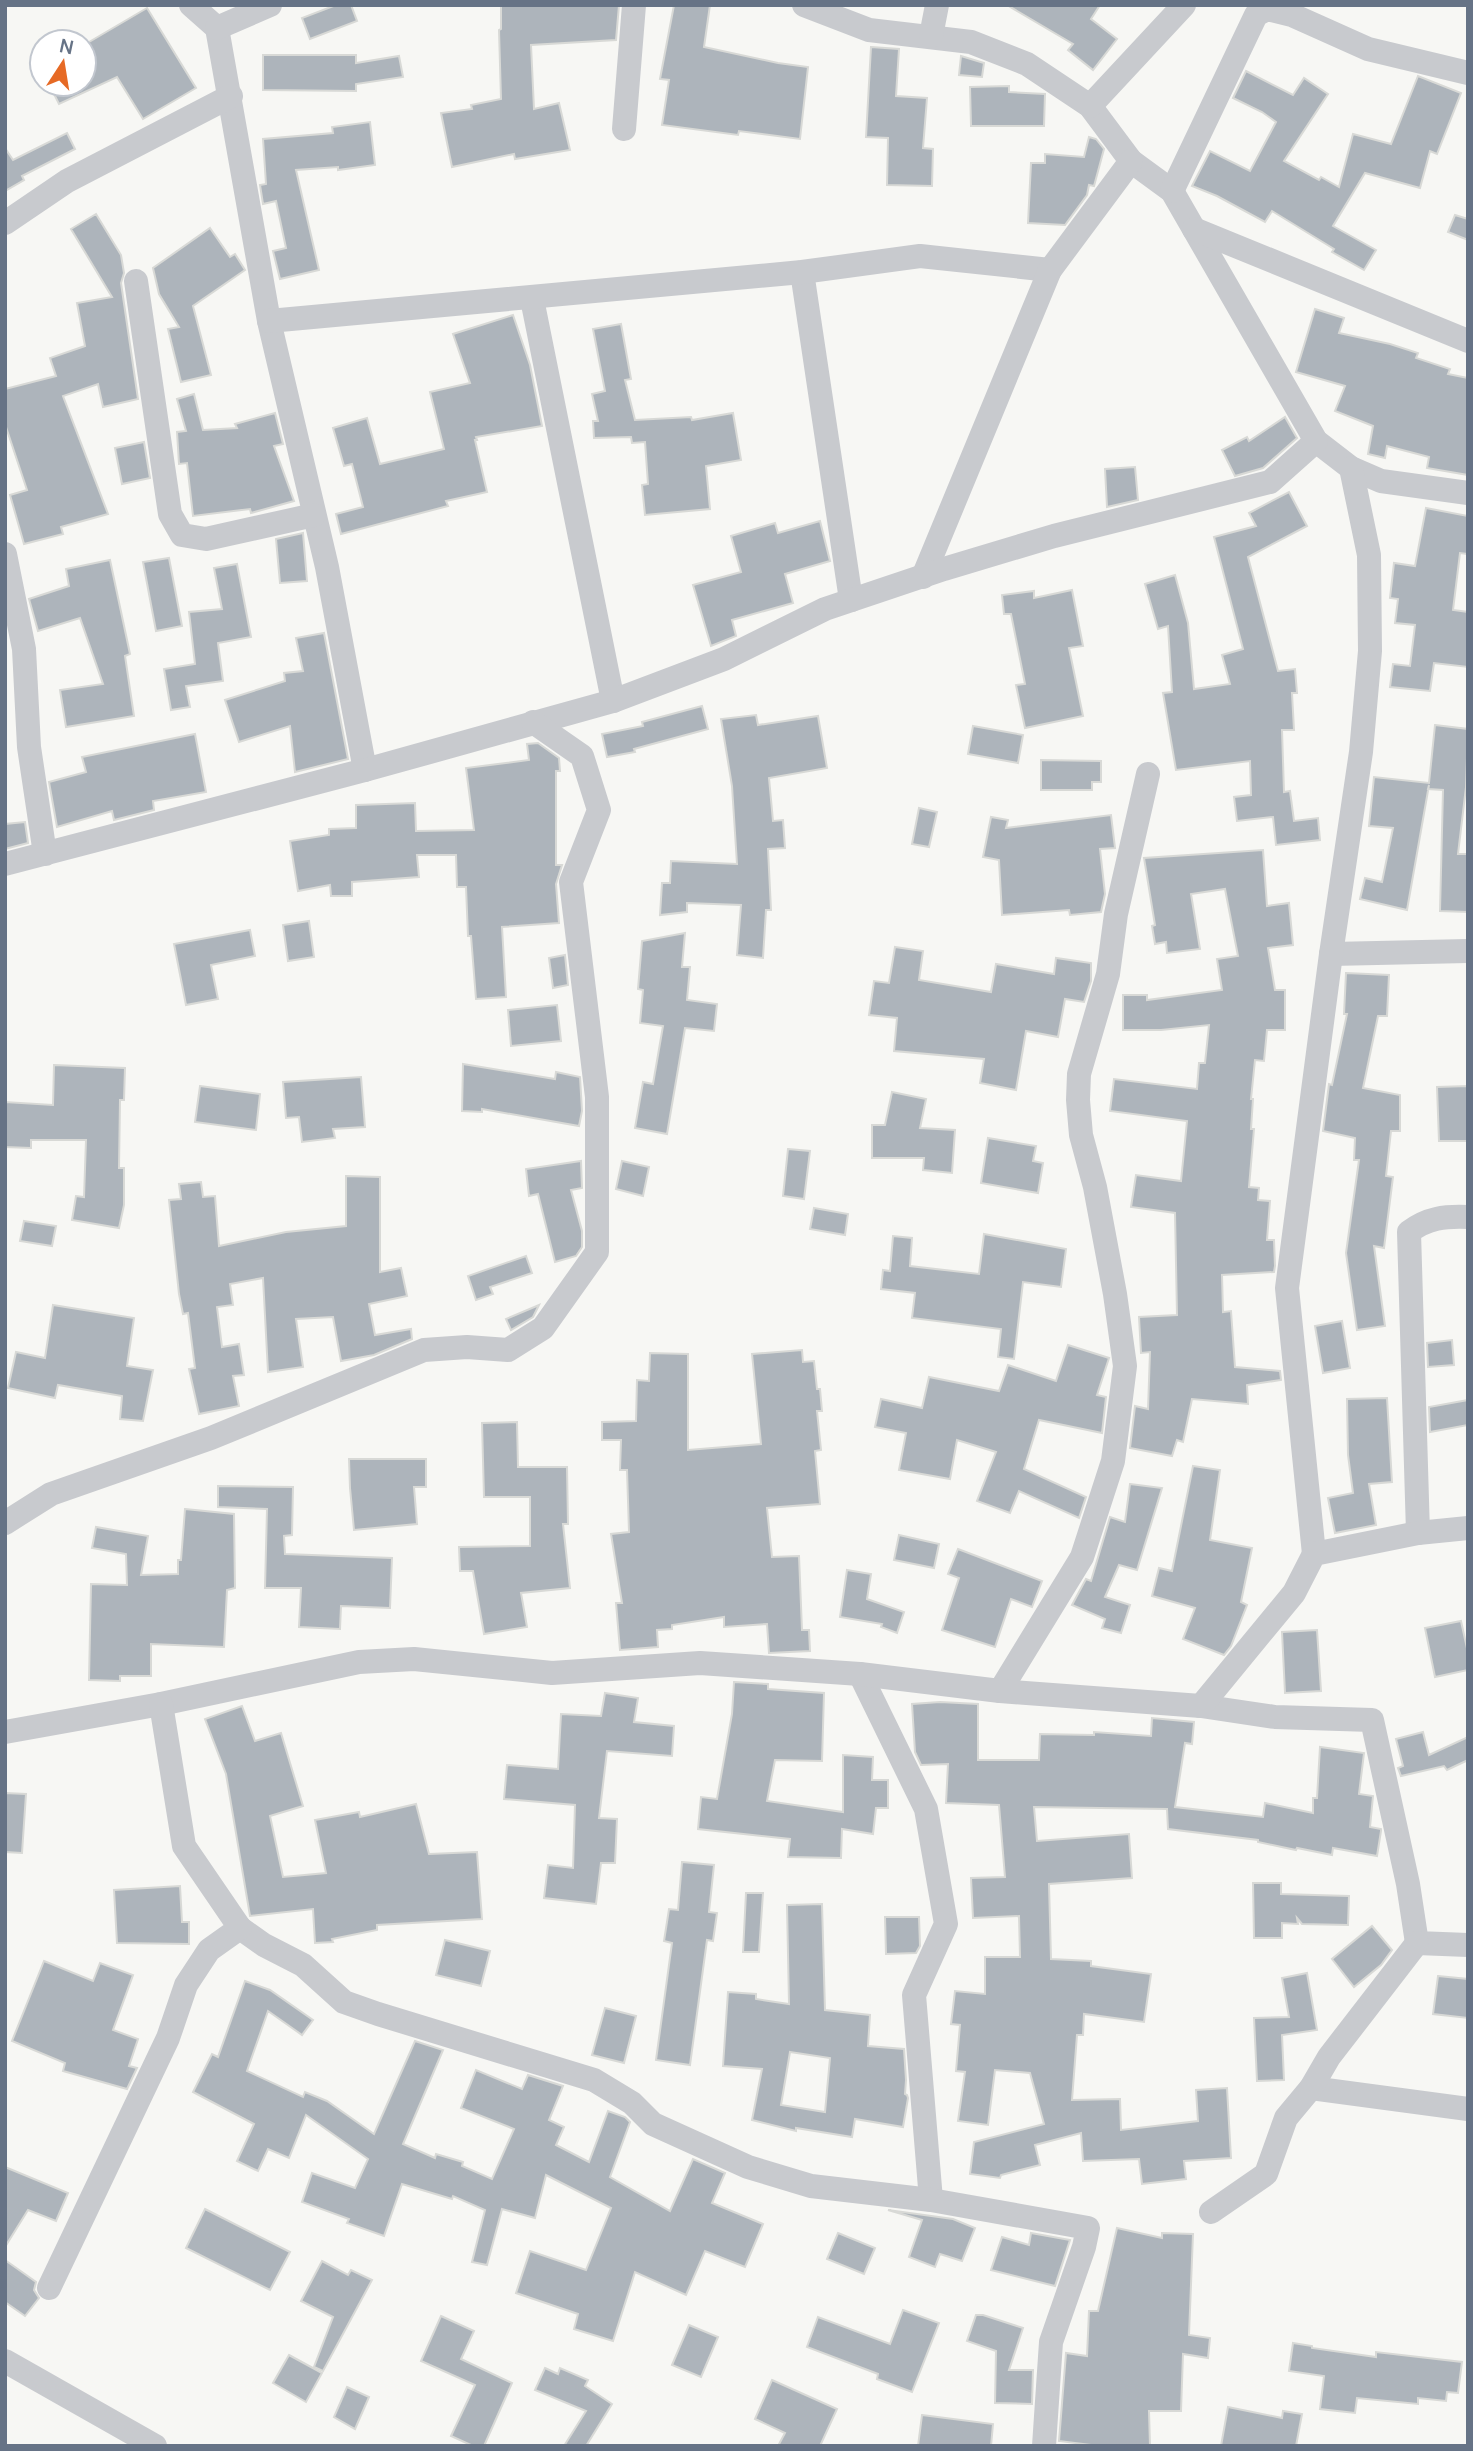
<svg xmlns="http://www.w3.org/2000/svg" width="1473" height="2451" font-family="Manrope,sans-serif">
<rect width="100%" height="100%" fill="#f7f7f4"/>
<g fill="#adb4bb" stroke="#d8d9d6" stroke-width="2" fill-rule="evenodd">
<polygon points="336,5 351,5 357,21 310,39 302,18"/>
<polygon points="501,5 619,5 616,40 531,45 534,109 559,103 570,150 515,159 514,154 452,167 441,113 472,109 471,105 501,99 499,30 501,29"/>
<polygon points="674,5 710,5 704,47 778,63 808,67 800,139 739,131 738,135 662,125 669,80 660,79"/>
<polygon points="1007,5 1100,5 1091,19 1117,39 1093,70 1068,50 1073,44"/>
<polygon points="147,8 196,88 143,119 117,77 59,104 49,84 84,84 84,45"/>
<polygon points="871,47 899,49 896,96 927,98 923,148 933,149 932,186 887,185 888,138 866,137"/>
<polygon points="263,55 356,55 356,63 399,56 403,77 356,84 356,91 263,90"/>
<polygon points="961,56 984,63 982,77 959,75"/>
<polygon points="1246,71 1293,95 1304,78 1328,94 1284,161 1319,180 1321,177 1339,187 1353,134 1391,144 1418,76 1461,93 1437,154 1430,151 1420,188 1365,173 1333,226 1376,250 1364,270 1332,252 1334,249 1272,211 1265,222 1217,196 1192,186 1210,151 1250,171 1276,122 1262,112 1233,98"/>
<polygon points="1009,86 1009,92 1045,94 1044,126 971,126 970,87"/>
<polygon points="370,122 375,165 338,170 338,167 296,170 319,270 280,279 273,251 286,248 276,201 263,204 260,185 266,184 263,139 333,133 332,127"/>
<polygon points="67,133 75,149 22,176 24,180 5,191 5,148 13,160"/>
<polygon points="1089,137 1096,139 1104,149 1094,186 1089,185 1087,195 1065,225 1028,223 1031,163 1045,163 1045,154 1084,157"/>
<polygon points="96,214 121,255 124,273 121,283 138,399 103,407 98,384 63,396 108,514 61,527 63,534 24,544 10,495 27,490 5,424 5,389 56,376 50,358 85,346 77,303 112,297 71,229"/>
<polygon points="1455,215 1468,219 1468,240 1448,232"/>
<polygon points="210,228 230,257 235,254 245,270 193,306 211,375 181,382 168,329 179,327 159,294 153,268"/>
<polygon points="1315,309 1344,318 1339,333 1390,344 1418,353 1416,358 1450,369 1448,374 1468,378 1468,475 1427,468 1429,457 1387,446 1385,458 1368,454 1373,426 1335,411 1345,386 1296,372"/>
<polygon points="513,315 530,365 542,426 476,437 477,440 475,440 487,492 446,501 448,506 341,534 336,514 363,507 352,464 344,466 333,428 367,418 380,464 444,449 430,392 470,383 453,334"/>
<polygon points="621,324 631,379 625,380 635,420 691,417 692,420 733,413 741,460 706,466 710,509 645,515 642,485 648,484 645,442 632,443 631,437 594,438 593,421 598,421 592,394 605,391 593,329"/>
<polygon points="194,394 203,430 237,428 235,424 275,413 283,444 274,446 294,501 251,513 250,509 193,516 187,463 179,464 177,432 186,431 177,399"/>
<polygon points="1285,417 1297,438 1263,468 1235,476 1222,450 1247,437 1249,441"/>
<polygon points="144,442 150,478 122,484 115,448"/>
<polygon points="1135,467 1138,500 1107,507 1105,469"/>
<polygon points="1289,492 1307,526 1248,557 1278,671 1295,669 1297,693 1292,693 1294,730 1282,730 1284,792 1290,791 1294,821 1318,818 1320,840 1276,845 1273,817 1237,821 1234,797 1251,795 1250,761 1176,770 1163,693 1172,692 1168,626 1158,629 1145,584 1175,575 1188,623 1194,689 1230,684 1222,655 1243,649 1214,537 1256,526 1249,513"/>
<polygon points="1426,508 1468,516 1468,554 1460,553 1453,610 1468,612 1468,667 1434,663 1430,691 1390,687 1393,664 1410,666 1415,625 1395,623 1398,599 1390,598 1394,563 1415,566"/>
<polygon points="820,521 830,561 785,574 793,603 732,620 736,636 711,646 693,585 741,572 731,536 775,523 778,533"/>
<polygon points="303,533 307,581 280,583 276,539"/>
<polygon points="169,558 182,626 156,631 143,562"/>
<polygon points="110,560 130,654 125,656 134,716 66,727 60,690 103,684 80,618 38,631 29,599 69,586 66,569"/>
<polygon points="237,564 251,637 218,643 223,681 186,686 190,707 171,710 164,669 195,664 189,612 222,609 214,568"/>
<polygon points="1072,590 1083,646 1069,648 1083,716 1025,728 1016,685 1025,684 1011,614 1004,614 1002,595 1034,591 1034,598"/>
<polygon points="324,633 348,759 295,772 290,726 239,742 225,700 285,681 284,673 303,671 296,638"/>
<polygon points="702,706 708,729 634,749 635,752 607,757 602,734 643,726 642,722"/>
<polygon points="756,715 758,725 818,716 827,768 769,778 773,821 783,820 785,848 768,849 771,910 766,910 763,958 737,955 741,905 687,903 687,912 660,915 662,883 670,883 671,861 737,864 732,786 721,719"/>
<polygon points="1435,725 1468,729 1466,787 1458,854 1468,854 1468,912 1440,911 1443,790 1428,789 1429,785 1407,910 1360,899 1365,878 1382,882 1393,828 1369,826 1374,777 1429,783"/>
<polygon points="973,726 1023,735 1018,763 968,754"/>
<polygon points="195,734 206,792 153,801 154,810 114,820 112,811 57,827 49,782 86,772 82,757"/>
<polygon points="538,743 559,758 560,771 556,771 556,865 562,865 556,884 559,923 502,927 506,997 476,999 471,936 468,936 466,887 457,887 456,855 417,855 419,877 352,882 352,896 331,896 330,885 298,891 290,841 329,835 329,829 356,828 356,805 415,803 416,831 474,830 466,768 529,760 527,744"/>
<polygon points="1041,760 1101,761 1101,782 1092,782 1092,790 1041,790"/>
<polygon points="919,808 937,812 929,847 912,844"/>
<polygon points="1111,815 1115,848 1100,849 1105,894 1101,912 1070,915 1069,910 1002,915 999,860 983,857 991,817 1008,820 1006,828"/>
<polygon points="25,822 28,843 5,849 5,824"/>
<polygon points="1263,850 1267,906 1289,903 1293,945 1268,948 1275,990 1285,990 1285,1030 1267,1030 1264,1061 1255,1060 1251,1099 1253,1099 1251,1129 1254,1129 1249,1187 1259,1188 1258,1200 1270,1201 1267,1240 1274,1240 1275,1266 1274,1272 1222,1275 1223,1312 1231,1311 1235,1367 1280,1371 1281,1380 1247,1385 1248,1404 1192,1399 1183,1442 1177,1440 1172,1456 1130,1448 1135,1406 1148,1409 1150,1352 1141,1353 1139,1317 1177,1315 1175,1213 1131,1207 1136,1175 1181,1181 1187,1121 1110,1111 1114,1079 1197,1089 1199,1063 1205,1063 1209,1025 1161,1030 1123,1030 1123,995 1147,995 1147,1000 1222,990 1217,959 1238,956 1225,889 1191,894 1200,949 1167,953 1166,942 1155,944 1152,926 1155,925 1144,858"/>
<polygon points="309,921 314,957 288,961 283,925"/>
<polygon points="250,930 255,956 211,965 218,999 186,1005 174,944"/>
<polygon points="685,933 682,967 690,967 687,1000 717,1004 714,1031 685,1028 667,1134 635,1128 643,1082 653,1084 663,1026 640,1023 643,990 638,989 642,941"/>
<polygon points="895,947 923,951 919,980 991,992 996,964 1054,974 1056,958 1091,963 1091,981 1084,1002 1065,999 1058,1037 1026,1031 1016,1090 980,1083 984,1059 894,1051 897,1018 869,1015 874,981 889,983"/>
<polygon points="565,955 568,985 553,988 549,958"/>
<polygon points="1346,973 1389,975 1387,1016 1378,1016 1363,1088 1400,1095 1400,1131 1391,1131 1386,1176 1393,1177 1384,1248 1374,1246 1385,1326 1357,1330 1346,1253 1359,1160 1354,1160 1355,1138 1323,1131 1329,1084 1332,1085 1347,1014 1344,1014"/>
<polygon points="557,1005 561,1041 511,1046 508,1010"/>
<polygon points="463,1064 555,1079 556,1072 580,1077 582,1111 579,1126 482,1109 482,1112 462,1111"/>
<polygon points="54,1065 125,1068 124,1100 120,1100 119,1168 124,1168 124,1205 119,1228 72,1220 76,1196 84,1197 86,1140 31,1140 31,1148 5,1147 5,1102 53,1105"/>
<polygon points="361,1077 365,1127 333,1129 335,1138 302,1142 299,1117 286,1118 283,1082"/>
<polygon points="200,1086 260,1094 256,1130 195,1122"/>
<polygon points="1468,1086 1468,1141 1439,1141 1437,1087"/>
<polygon points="892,1092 926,1099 920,1128 955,1130 952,1173 923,1170 924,1158 872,1158 872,1125 885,1125"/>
<polygon points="988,1138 1036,1146 1033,1161 1043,1163 1038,1193 981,1183"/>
<polygon points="788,1149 810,1151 804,1199 783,1196"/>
<polygon points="581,1161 582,1188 571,1190 582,1231 582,1247 576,1256 555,1262 538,1194 529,1196 526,1169"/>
<polygon points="622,1161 649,1167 643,1196 616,1189"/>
<polygon points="346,1176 380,1177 380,1272 401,1268 407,1296 369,1304 375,1335 411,1329 412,1339 374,1355 341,1361 333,1317 296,1319 303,1367 268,1372 263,1278 230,1284 233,1305 217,1307 222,1347 239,1344 244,1375 233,1376 239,1406 199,1414 189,1369 195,1368 188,1313 183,1314 179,1294 169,1200 181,1199 179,1184 201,1182 203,1197 215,1196 219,1246 286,1232 346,1226"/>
<polygon points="814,1208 848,1214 845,1235 810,1229"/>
<polygon points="24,1221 56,1226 52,1246 20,1241"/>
<polygon points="984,1234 1066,1249 1061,1287 1023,1282 1014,1359 998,1357 1001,1329 912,1318 915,1293 881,1289 883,1270 890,1271 893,1236 912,1238 910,1266 979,1274"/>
<polygon points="526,1256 532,1273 490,1287 493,1294 476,1300 468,1276"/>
<polygon points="53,1305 134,1318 127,1366 153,1370 143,1421 120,1419 122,1396 58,1385 55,1398 8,1388 16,1352 45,1358"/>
<polygon points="539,1305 533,1317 511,1330 506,1319"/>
<polygon points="1342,1321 1350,1368 1323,1373 1315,1326"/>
<polygon points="1452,1340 1454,1365 1428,1367 1427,1343"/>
<polygon points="1068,1345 1109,1358 1097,1395 1106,1397 1102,1433 1039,1420 1024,1469 1086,1497 1079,1518 1019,1491 1010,1513 977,1501 996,1452 957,1440 950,1479 899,1470 906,1433 875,1427 881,1399 922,1408 929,1377 999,1391 1008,1365 1056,1381"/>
<polygon points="802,1350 803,1362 814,1361 817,1389 820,1389 822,1411 817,1411 821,1450 815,1451 820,1504 767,1508 772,1557 799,1556 802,1630 809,1630 810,1651 769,1653 767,1624 724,1627 724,1617 672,1625 672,1629 657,1630 658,1647 620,1650 616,1603 622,1603 611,1534 629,1532 627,1470 620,1470 621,1440 602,1440 602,1422 636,1421 637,1380 649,1381 650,1353 688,1354 688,1450 761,1444 752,1354"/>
<polygon points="1387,1398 1392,1482 1369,1484 1376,1525 1335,1533 1328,1498 1353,1493 1348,1455 1347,1399"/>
<polygon points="1468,1400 1468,1425 1430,1432 1429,1407"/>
<polygon points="517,1422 518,1467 567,1467 568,1524 563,1524 570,1588 521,1593 527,1627 484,1634 473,1571 460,1571 459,1547 530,1546 530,1497 484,1497 482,1423"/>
<polygon points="349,1459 426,1459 426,1487 414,1487 417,1524 354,1530 350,1488"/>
<polygon points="1193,1466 1220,1470 1210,1540 1252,1548 1241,1602 1247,1605 1231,1646 1224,1655 1183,1639 1195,1608 1152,1596 1159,1568 1172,1571"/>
<polygon points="1130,1484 1162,1488 1137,1570 1119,1565 1105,1597 1130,1605 1121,1633 1102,1628 1105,1619 1072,1605 1086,1579 1091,1581 1110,1517 1125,1522"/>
<polygon points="218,1486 293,1487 292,1535 284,1536 285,1554 392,1558 390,1608 341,1606 340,1629 299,1627 301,1588 265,1588 267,1509 218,1507"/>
<polygon points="185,1509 234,1514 235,1588 227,1590 224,1647 151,1644 151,1676 120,1676 120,1681 89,1680 91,1584 127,1585 126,1554 92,1548 96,1527 148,1536 141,1575 178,1574 178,1560 181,1560"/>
<polygon points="899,1535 939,1544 934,1568 894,1560"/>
<polygon points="958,1549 1042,1581 1032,1607 1011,1599 995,1647 942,1630 959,1578 948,1574"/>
<polygon points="847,1570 871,1574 867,1599 904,1612 897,1633 881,1627 882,1624 840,1617"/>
<polygon points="1461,1621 1468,1653 1468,1670 1435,1677 1425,1628"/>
<polygon points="1317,1630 1321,1691 1285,1693 1282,1632"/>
<polygon points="734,1682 768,1684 768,1689 824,1693 822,1761 775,1760 767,1801 843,1812 843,1755 873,1757 872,1780 888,1780 888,1808 876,1808 873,1834 842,1829 841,1858 788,1857 790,1839 698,1829 701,1797 717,1799 732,1714"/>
<polygon points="605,1693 638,1698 634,1722 674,1726 672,1756 607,1751 599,1818 617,1819 615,1863 601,1863 596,1904 544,1898 548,1865 573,1868 575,1805 504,1799 507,1765 558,1769 561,1714 601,1716"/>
<polygon points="940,1702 978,1704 978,1760 1039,1760 1040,1734 1094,1735 1094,1732 1151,1736 1152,1718 1194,1722 1192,1744 1185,1743 1175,1807 1263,1817 1265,1803 1313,1813 1313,1798 1317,1798 1320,1747 1364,1753 1359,1794 1373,1796 1370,1827 1381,1829 1381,1831 1377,1856 1333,1848 1332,1855 1297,1848 1296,1850 1258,1842 1258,1840 1168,1829 1167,1809 1034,1807 1037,1841 1129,1834 1132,1878 1049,1884 1051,1959 1091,1961 1091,1966 1151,1974 1144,2022 1084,2014 1083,2035 1077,2035 1072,2100 1120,2099 1121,2130 1198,2121 1196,2090 1227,2088 1231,2158 1184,2161 1186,2179 1142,2184 1139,2159 1083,2161 1081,2133 1035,2145 1040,2165 1001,2175 1000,2178 970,2174 974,2142 1044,2124 1030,2073 995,2070 988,2125 958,2121 965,2072 956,2071 960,2025 951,2024 955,1991 985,1994 985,1957 1020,1957 1019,1916 973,1918 971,1878 1005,1877 999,1805 946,1803 948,1764 921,1765 915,1752 912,1704"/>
<polygon points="242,1706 255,1741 281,1733 303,1806 270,1816 283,1877 326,1873 315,1820 359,1812 360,1817 416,1804 429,1854 477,1852 482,1919 377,1925 377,1930 332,1939 333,1942 315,1943 313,1909 250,1916 226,1774 205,1719"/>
<polygon points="1423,1732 1429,1755 1468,1737 1468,1760 1447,1770 1444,1766 1401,1776 1398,1768 1403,1766 1396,1739"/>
<polygon points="5,1793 26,1794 22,1853 5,1852"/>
<polygon points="682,1862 714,1865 709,1912 717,1913 713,1941 707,1940 690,2065 656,2060 672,1943 664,1941 669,1909 678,1910"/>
<polygon points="1253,1883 1281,1883 1281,1894 1349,1896 1348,1925 1302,1924 1297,1918 1298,1924 1282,1923 1282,1938 1254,1938"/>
<polygon points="180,1886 182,1922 189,1922 189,1944 117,1943 114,1890"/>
<polygon points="746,1893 763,1893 759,1952 743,1952"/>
<path d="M 822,1904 L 825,2010 L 870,2015 L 868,2046 L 904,2049 L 906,2080 L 905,2094 L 907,2095 L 908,2098 L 903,2127 L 855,2119 L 852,2137 L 796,2128 L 796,2131 L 752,2120 L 762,2069 L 723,2066 L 728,1992 L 756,1994 L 756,1999 L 789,2004 L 787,1905 ZM 790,2052 L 830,2058 L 825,2112 L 781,2105 Z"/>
<polygon points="885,1917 919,1917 920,1946 916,1953 886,1954"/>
<polygon points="1372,1926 1392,1950 1381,1965 1354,1987 1332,1959"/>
<polygon points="445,1940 490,1951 481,1986 436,1975"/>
<polygon points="44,1961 93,1981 100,1963 133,1975 113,2030 138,2039 129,2066 137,2068 127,2089 63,2071 65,2063 12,2041"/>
<polygon points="1307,1973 1317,2030 1282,2035 1284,2080 1257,2081 1254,2018 1289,2017 1282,1978"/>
<polygon points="1438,1976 1468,1979 1468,2018 1433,2014"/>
<polygon points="245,1981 270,1990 313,2020 302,2035 268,2011 247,2071 303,2097 305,2092 327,2101 374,2134 415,2041 443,2050 403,2144 435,2158 436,2154 463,2162 462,2166 492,2179 514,2129 461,2108 476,2070 522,2089 528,2075 563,2086 549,2120 564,2127 556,2145 589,2162 608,2111 625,2117 630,2122 610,2177 670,2211 693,2159 725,2173 712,2203 763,2224 745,2267 705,2251 686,2295 635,2272 613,2341 574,2329 578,2314 516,2293 530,2251 586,2270 611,2208 546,2175 535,2218 502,2209 487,2265 472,2262 485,2210 453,2196 452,2199 402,2184 384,2236 347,2223 349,2219 302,2202 312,2173 355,2188 368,2159 306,2115 289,2158 268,2149 258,2171 237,2161 254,2124 193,2092 212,2054 218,2057"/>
<polygon points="605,2008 636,2016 624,2063 592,2055"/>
<polygon points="5,2167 68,2193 56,2221 28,2210 5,2247"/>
<polygon points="205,2209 290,2252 270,2290 186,2248"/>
<polygon points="888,2210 953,2219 975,2228 962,2261 940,2254 935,2267 909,2257 922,2220"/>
<polygon points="1117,2228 1162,2238 1162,2233 1193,2234 1189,2335 1210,2338 1208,2358 1183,2354 1181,2411 1149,2411 1150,2446 1099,2446 1059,2441 1066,2353 1087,2356 1089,2311 1098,2311"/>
<polygon points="838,2233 875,2248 864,2274 827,2259"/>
<polygon points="1031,2233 1070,2240 1055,2286 991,2270 1002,2237 1029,2245"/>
<polygon points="5,2260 36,2282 34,2290 39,2298 25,2316 5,2302"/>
<polygon points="322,2261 348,2275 351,2270 372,2280 323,2371 314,2367 333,2317 301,2301"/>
<polygon points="903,2310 939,2323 912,2392 877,2379 878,2374 807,2347 818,2317 890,2344"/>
<polygon points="976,2315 983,2315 1023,2328 1009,2370 1033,2370 1032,2404 995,2403 996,2351 967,2341"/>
<polygon points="441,2316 474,2331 461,2359 512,2383 484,2446 473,2446 451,2436 475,2385 421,2361"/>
<polygon points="689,2325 718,2337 701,2377 672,2365"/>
<polygon points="1293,2343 1312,2346 1312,2348 1376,2357 1376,2352 1462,2362 1458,2393 1447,2392 1446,2401 1418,2398 1418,2404 1357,2398 1355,2413 1320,2409 1324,2376 1289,2371"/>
<polygon points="289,2355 322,2373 306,2402 273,2383"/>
<polygon points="545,2368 558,2374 560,2368 588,2380 585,2386 612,2404 586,2446 564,2446 586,2411 535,2390"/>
<polygon points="772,2380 837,2409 820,2446 778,2446 785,2433 755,2419"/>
<polygon points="347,2387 369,2397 355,2429 334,2417"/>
<polygon points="1228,2407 1282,2418 1283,2411 1302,2414 1296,2446 1221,2446"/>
<polygon points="922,2415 993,2424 991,2446 918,2446"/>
</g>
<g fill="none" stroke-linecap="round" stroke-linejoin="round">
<g stroke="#c8cace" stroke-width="24">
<polyline points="191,5 217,28 269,321 327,567 365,770"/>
<polyline points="804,5 869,30 971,42 1027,64 1090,106 1131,161 1172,191 1316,441 1351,468 1381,481 1468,493"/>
<polyline points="217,28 270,5"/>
<polyline points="931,36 937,5"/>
<polyline points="1090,106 1184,5"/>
<polyline points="624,129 634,5"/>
<polyline points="1172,191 1256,15 1267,9 1292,15 1368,49 1468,73"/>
<polyline points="5,223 67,181 231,96"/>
<polyline points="1194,229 1468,341"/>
<polyline points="802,272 851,600"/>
<polyline points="136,281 170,514 182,535 206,539 314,515"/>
<polyline points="532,299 613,701"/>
<polyline points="269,321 802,272 920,256 1050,270"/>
<polyline points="5,554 24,649 29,747 45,854"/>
<polyline points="923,577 1050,270 1131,161"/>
<polyline points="5,864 365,770 613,701 724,659 825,609 944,569 1054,536 1270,482 1316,441"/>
<polyline points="1331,954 1468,951"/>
<polyline points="5,1523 51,1494 211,1438 424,1350 467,1347 508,1350 543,1328 597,1252 597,1097 571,882 599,810 582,756 533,722"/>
<path d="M 1418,1533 L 1409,1232 C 1427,1218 1445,1216 1468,1217"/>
<polyline points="1314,1554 1287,1288 1331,954 1361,752 1370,651 1369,555 1351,468"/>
<polyline points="860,1674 926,1809 946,1924 914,1995 931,2200"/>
<polyline points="1000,1691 1082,1557 1113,1461 1125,1366 1115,1294 1095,1187 1081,1135 1078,1100 1079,1074 1108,974 1116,914 1148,774"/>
<polyline points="1201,1706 1275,1717 1372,1720 1408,1884 1417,1943 1468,1945"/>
<polyline points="5,1732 161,1704 359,1662 414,1659 552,1673 700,1663 860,1674 1000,1691 1201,1706 1294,1593 1314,1554 1418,1533 1468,1528"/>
<polyline points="240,1928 264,1945 303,1965 344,2002 378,2014 594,2080 632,2103 653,2124 748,2167 811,2186 931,2200 1088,2228 1084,2247 1051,2342 1044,2446"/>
<polyline points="1311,2088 1468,2109"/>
<polyline points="1211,2212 1266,2174 1286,2118 1311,2088 1329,2057 1417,1943"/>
<polyline points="49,2288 168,2038 186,1985 209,1950 240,1928 184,1846 161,1704"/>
<polyline points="5,2361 155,2446"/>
</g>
</g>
<rect width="1473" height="2451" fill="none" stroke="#667386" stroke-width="14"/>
<g transform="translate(63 63) rotate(12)"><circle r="33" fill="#ffffff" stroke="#c2c7cf" stroke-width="2"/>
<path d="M0-5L12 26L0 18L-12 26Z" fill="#e66a25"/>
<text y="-10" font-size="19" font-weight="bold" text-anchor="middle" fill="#667386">N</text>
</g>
</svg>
